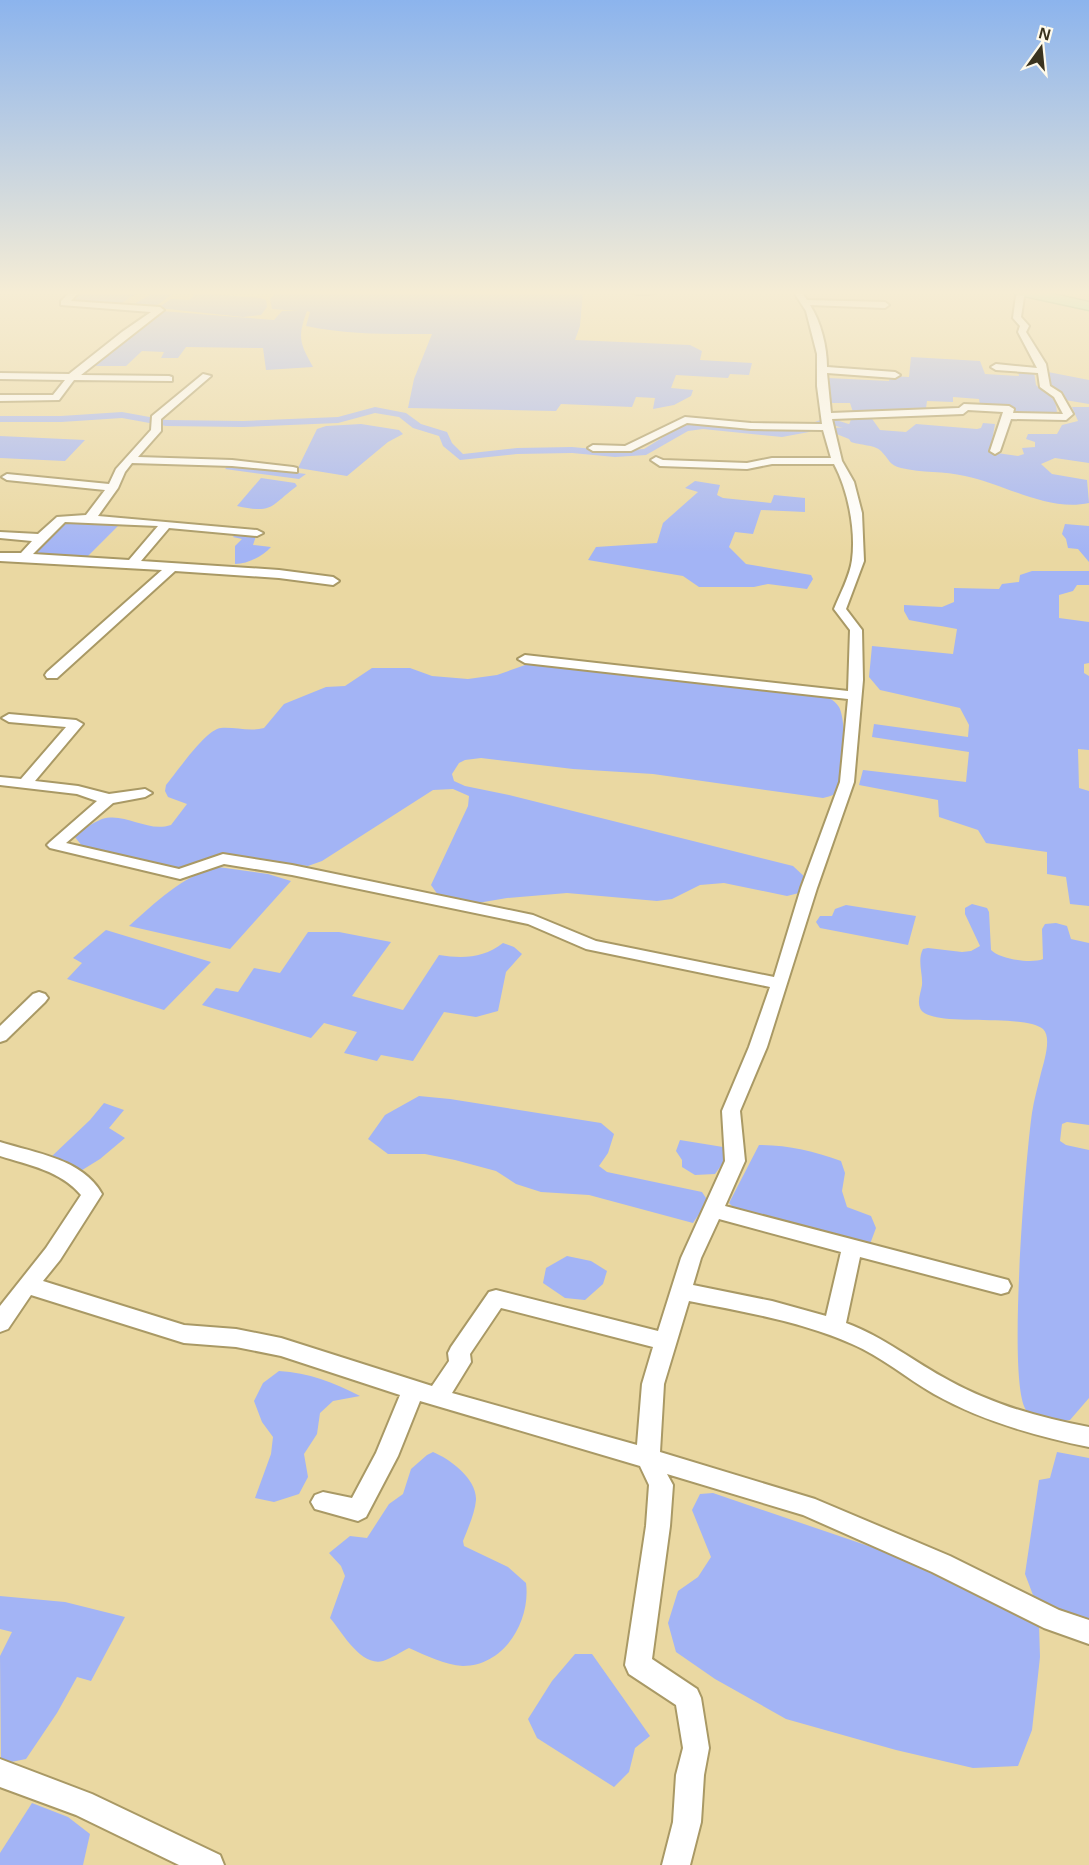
<svg xmlns="http://www.w3.org/2000/svg" width="1089" height="1865" font-family="Helvetica,sans-serif">
<rect width="100%" height="100%" fill="#ead8a2"/>
<g fill="#a3b4f5">
<polygon points="82,291 177,291 153,308 131,306 153,293 140,291 117,306 69,301"/>
<path d="M 278,291 L 583,291 L 580,326 L 575,340 L 690,345 L 702,351 L 700,360 L 752,363 L 749,375 L 730,374 L 728,378 L 676,375 L 671,388 L 693,390 L 691,396 L 674,405 L 653,409 L 655,398 L 636,397 L 632,407 L 561,404 L 556,411 L 408,408 L 414,379 L 432,334 C 390,334 348,335 306,326 L 310,312 L 307,311 C 297,338 300,343 313,367 L 266,370 L 263,348 L 186,347 L 178,358 L 161,358 L 164,352 L 142,351 L 126,366 L 89,366 L 161,311 L 274,320 L 282,311 L 298,311 L 272,309 L 270,299 Z"/>
<polygon points="196,293 261,298 266,300 267,307 261,315 243,317 158,308 171,299 189,300"/>
<path d="M 911,357 L 980,361 L 985,374 L 1019,376 L 1018,371 L 1034,372 L 1036,385 C 1047,396 1057,395 1057,414 L 1016,415 L 1014,408 L 980,405 L 979,399 L 953,397 L 953,402 L 927,401 L 926,408 L 853,412 L 850,403 L 830,403 L 828,378 L 889,381 L 890,376 L 909,377 Z"/>
<polygon points="1048,372 1089,380 1089,404 1065,400 1060,392 1050,385"/>
<path d="M 1072,407 L 1089,407 L 1089,463 L 1055,458 L 1041,464 L 1052,474 L 1087,480 L 1089,503 C 1047,512 1005,484 965,476 C 944,471 922,473 901,468 C 889,465 889,459 881,451 C 876,445 859,445 851,442 L 849,439 L 834,433 L 833,428 L 848,427 L 852,417 L 870,416 L 880,430 L 906,432 L 916,424 L 977,429 L 981,428 L 983,423 L 995,424 L 990,452 L 1018,456 L 1024,454 L 1022,448 L 1035,447 L 1035,442 L 1026,439 L 1028,434 L 1057,434 L 1062,425 L 1078,421 Z"/>
<polygon points="361,424 399,430 403,434 388,442 347,476 298,468 317,429 326,426"/>
<polygon points="0,436 85,440 65,461 0,458"/>
<polygon points="230,464 306,474 299,479 225,469"/>
<path d="M 261,478 L 295,483 L 297,486 C 270,506 274,514 237,506 Z"/>
<polygon points="695,481 720,485 717,495 723,498 771,503 774,495 805,498 805,512 761,510 753,534 735,532 729,547 746,564 811,575 813,579 807,589 768,584 754,587 699,587 683,576 588,560 596,547 657,543 663,523 698,492 685,488"/>
<polygon points="64,522 119,525 86,558 31,555"/>
<polygon points="1065,524 1089,526 1089,562 1078,549 1068,548 1066,539 1062,534"/>
<path d="M 236,533 L 256,536 L 253,545 L 271,547 C 263,556 248,564 235,564 L 235,546 L 242,539 L 233,537 Z"/>
<polygon points="1032,571 1089,571 1089,585 1077,585 1073,591 1059,595 1059,618 1089,622 1089,663 1084,664 1084,673 1089,676 1089,750 1078,749 1079,788 1089,791 1089,906 1070,904 1066,877 1047,874 1047,852 986,843 978,830 939,817 938,800 859,785 863,770 966,782 969,752 872,737 874,724 968,737 969,725 960,708 880,690 869,677 872,646 953,654 957,629 909,620 904,611 904,605 942,607 954,602 954,588 999,589 1002,584 1019,582 1020,575"/>
<path d="M 531,663 L 816,693 C 825,696 834,699 839,707 C 846,719 846,773 842,785 C 839,794 831,796 823,798 L 653,774 L 573,769 L 481,758 L 465,760 L 459,763 L 452,774 L 454,781 L 465,786 L 509,795 L 793,866 L 807,879 L 803,892 L 787,896 L 724,883 L 700,885 L 672,899 L 657,901 L 567,893 L 507,898 L 472,904 L 438,895 L 431,885 L 468,806 L 469,796 L 453,789 L 433,790 L 322,861 L 308,866 L 231,856 L 187,869 L 169,868 L 83,847 L 74,836 C 83,830 92,823 102,819 C 126,812 147,833 171,825 L 187,804 L 168,797 L 165,791 L 166,785 C 177,772 206,729 221,728 C 236,727 249,732 264,728 L 284,704 L 326,687 L 345,686 L 372,668 L 410,668 L 432,676 L 468,679 L 497,675 Z"/>
<path d="M 218,867 L 268,874 L 291,881 L 230,949 L 129,926 C 156,902 182,876 218,867 Z"/>
<path d="M 972,904 L 987,908 L 989,912 L 991,950 C 1000,959 1031,964 1043,959 L 1042,929 L 1045,924 L 1056,923 L 1067,926 L 1071,939 L 1089,943 L 1089,1125 L 1067,1122 L 1062,1124 L 1060,1141 L 1066,1145 L 1089,1150 L 1089,1398 L 1070,1420 C 1055,1422 1039,1423 1027,1411 C 1006,1390 1026,1153 1032,1113 C 1034,1099 1038,1086 1041,1073 C 1044,1062 1052,1037 1043,1029 C 1022,1012 928,1029 920,1008 C 917,1001 921,992 922,985 C 923,974 917,960 923,949 L 928,948 L 962,952 L 971,951 L 980,946 L 965,914 L 965,908 Z"/>
<polygon points="846,905 916,916 908,945 820,928 816,922 820,916 832,916 835,909"/>
<polygon points="106,930 211,962 164,1010 67,979 82,963 73,958"/>
<path d="M 308,932 L 339,932 L 391,942 L 352,996 L 403,1010 L 439,955 C 463,959 484,958 503,943 L 514,947 L 522,954 L 506,972 L 498,1011 L 476,1017 L 444,1012 L 413,1061 L 381,1055 L 377,1061 L 344,1053 L 357,1032 L 324,1023 L 311,1038 L 202,1005 L 216,988 L 238,992 L 254,968 L 280,973 Z"/>
<polygon points="419,1096 450,1099 601,1123 614,1134 608,1153 599,1166 607,1172 702,1192 708,1201 693,1223 589,1195 541,1192 516,1184 496,1171 455,1160 425,1154 388,1154 368,1139 385,1115"/>
<polygon points="104,1103 124,1110 109,1128 125,1138 100,1159 79,1172 51,1157 90,1120"/>
<polygon points="680,1140 723,1147 726,1159 715,1174 695,1175 682,1167 682,1160 676,1151"/>
<path d="M 759,1145 C 788,1145 813,1151 841,1161 L 845,1173 L 842,1191 L 847,1207 L 871,1216 L 876,1228 L 870,1244 L 853,1243 L 741,1215 L 729,1203 Z"/>
<polygon points="567,1256 591,1261 607,1271 603,1284 585,1300 565,1298 543,1283 546,1268"/>
<path d="M 279,1371 C 309,1373 333,1382 360,1396 L 333,1401 L 320,1413 L 317,1434 L 304,1454 L 308,1477 L 299,1494 L 274,1502 L 255,1498 L 271,1454 L 273,1437 L 262,1422 L 254,1401 L 263,1383 Z"/>
<path d="M 433,1452 C 450,1459 477,1479 476,1500 C 475,1513 468,1528 463,1541 L 464,1546 L 508,1567 L 526,1583 C 531,1620 505,1666 463,1666 C 445,1665 425,1655 409,1648 C 401,1652 392,1658 383,1661 C 361,1667 342,1632 330,1618 L 345,1576 L 341,1566 L 329,1553 L 350,1536 L 367,1538 L 389,1504 L 403,1494 L 411,1469 L 427,1455 Z"/>
<polygon points="1057,1452 1089,1458 1089,1623 1061,1612 1033,1595 1025,1574 1039,1480 1050,1478"/>
<polygon points="713,1493 939,1570 1039,1625 1040,1657 1032,1730 1018,1766 973,1768 896,1750 786,1719 715,1679 676,1652 668,1623 678,1591 698,1577 711,1557 692,1510 700,1494"/>
<polygon points="0,1596 65,1602 125,1617 91,1681 77,1677 57,1713 26,1759 1,1764 0,1656 12,1632 0,1629"/>
<polygon points="575,1654 592,1654 650,1736 635,1748 629,1772 614,1787 537,1738 528,1719 552,1681"/>
<polygon points="32,1803 68,1817 90,1834 83,1865 0,1865 0,1853"/>
</g>
<g fill="none" stroke-linecap="round" stroke-linejoin="round">
<polygon fill="#a3b4f5" fill-rule="evenodd" points="375,407 406,413 421,424 447,432 452,443 463,454 517,448 572,447 615,451 644,449 681,426 703,423 782,431 802,427 820,420 836,420 874,432 869,435 836,426 822,426 809,432 782,437 703,429 688,431 646,455 615,457 572,453 517,454 460,460 443,446 439,436 413,428 399,417 375,413 338,423 243,427 166,426 122,418 61,422 0,422 0,416 61,416 122,412 166,420 243,421 338,417"/>
<g stroke="#a99965" stroke-width="4">
<g id="minor">
<polygon points="71,291 80,291 71,301 160,307 164,310 81,375 169,376 172,377 172,381 74,380 59,400 0,401 0,395 53,395 65,380 0,379 0,373 69,374 122,332 151,312 61,305 61,301"/>
<path d="M 629,291 L 658,291 C 652,295 635,295 629,291 Z"/>
<path d="M 793,291 L 801,291 L 807,300 L 885,302 L 889,305 L 885,308 L 810,305 C 821,322 827,347 827,367 L 895,372 L 900,375 L 895,378 L 827,373 L 831,413 L 959,408 L 964,404 L 1009,406 L 1014,409 L 1013,413 L 1063,414 L 1054,397 L 1040,387 L 1038,373 L 996,370 L 991,367 L 996,364 L 1037,368 L 1018,332 L 1020,326 L 1013,318 L 1016,296 L 1021,291 L 1028,291 L 1024,297 L 1021,317 L 1029,326 L 1026,332 L 1046,364 L 1050,386 L 1061,393 L 1073,414 L 1066,420 L 1011,419 L 1000,451 L 995,454 L 990,451 L 1003,412 L 968,410 L 963,414 L 832,419 L 842,461 L 854,482 L 862,513 L 864,561 L 846,609 L 862,630 L 863,680 L 854,782 L 817,888 L 767,1047 L 740,1111 L 745,1161 L 725,1206 L 1008,1280 L 1011,1286 L 1008,1292 L 1001,1294 L 860,1257 L 846,1323 C 884,1337 914,1362 950,1381 C 994,1405 1040,1418 1089,1427 L 1089,1447 C 1035,1436 982,1421 934,1394 C 906,1378 881,1356 852,1344 C 800,1321 744,1312 689,1301 L 664,1384 L 660,1452 L 815,1499 L 950,1556 L 1059,1610 L 1089,1620 L 1089,1644 L 1044,1628 L 932,1572 L 803,1515 L 667,1474 L 673,1485 L 670,1526 L 652,1659 L 697,1689 L 701,1698 L 709,1748 L 704,1775 L 701,1822 L 690,1865 L 662,1865 L 673,1822 L 676,1775 L 683,1748 L 676,1705 L 629,1674 L 625,1665 L 646,1526 L 649,1485 L 640,1466 L 420,1401 L 398,1456 L 366,1517 L 358,1521 L 315,1509 L 311,1502 L 315,1495 L 323,1492 L 352,1498 L 376,1453 L 400,1395 L 281,1356 L 236,1347 L 184,1343 L 31,1295 L 8,1329 L 0,1332 L 0,1306 L 46,1248 L 81,1195 C 61,1171 29,1165 0,1156 L 0,1142 C 35,1153 83,1159 102,1194 L 60,1260 L 43,1281 L 184,1325 L 236,1329 L 281,1338 L 432,1386 L 449,1361 L 448,1353 L 451,1347 L 489,1292 L 496,1290 L 658,1331 L 681,1258 L 725,1161 L 722,1111 L 749,1047 L 770,987 L 586,949 L 528,924 L 292,875 L 224,864 L 180,879 L 50,848 L 47,845 L 50,842 L 97,801 L 77,794 L 0,785 L 0,777 L 21,779 L 66,727 L 9,722 L 2,718 L 9,714 L 76,720 L 83,724 L 35,781 L 78,786 L 109,794 L 145,789 L 152,793 L 145,797 L 113,803 L 66,843 L 179,869 L 223,854 L 292,865 L 533,915 L 596,941 L 774,977 L 801,888 L 840,782 L 848,699 L 525,663 L 518,659 L 525,655 L 848,691 L 850,630 L 834,609 C 840,594 850,576 852,560 C 856,530 848,490 834,464 L 772,464 L 747,469 L 660,466 L 651,460 L 656,457 L 663,460 L 747,463 L 772,458 L 831,458 L 823,430 L 751,429 L 687,423 L 631,451 L 593,451 L 588,448 L 593,445 L 625,446 L 685,417 L 751,423 L 822,424 L 817,386 L 817,354 L 806,311 ZM 719,1219 L 841,1252 L 826,1316 L 772,1301 L 693,1285 L 701,1258 ZM 501,1308 L 653,1347 L 642,1384 L 637,1445 L 452,1393 L 471,1362 L 470,1354 Z"/>
<path d="M 203,374 L 211,376 L 161,419 L 161,431 L 138,457 L 232,460 L 293,467 L 297,468 L 297,472 L 232,466 L 132,463 L 125,472 L 118,488 L 98,516 L 257,530 L 263,533 L 257,536 L 169,528 L 141,561 L 279,570 L 333,577 L 339,581 L 333,585 L 279,578 L 175,571 L 57,678 L 47,678 L 45,675 L 47,672 L 162,570 L 0,561 L 0,553 L 21,553 L 32,541 L 0,538 L 0,532 L 38,534 L 57,517 L 86,515 L 105,490 L 7,480 L 2,477 L 7,474 L 109,484 L 116,469 L 151,430 L 152,416 ZM 65,522 L 158,526 L 129,560 L 33,554 Z"/>
<polygon points="39,992 45,994 48,998 45,1002 6,1040 0,1042 0,1026 33,994"/>
<polygon points="0,1759 92,1794 220,1855 224,1865 179,1865 76,1815 0,1787"/>
</g>
</g>
<g stroke="#61ae72" stroke-width="3">
<polygon id="trunk" points="1013,291 1039,291 1089,302 1089,310 1015,294"/>
</g>
<use href="#minor" fill="#fff" fill-rule="evenodd"/>
<use href="#trunk" fill="#92f4b2" fill-rule="evenodd"/>
</g>
<linearGradient id="sky" x2="0" y2="1"><stop stop-color="#8cb4ed"/><stop offset="0.53" stop-color="#f6edd5"/><stop offset="1" stop-color="#f6edd5" stop-opacity="0"/></linearGradient>
<rect width="1089" height="552" fill="url(#sky)"/>
<g transform="translate(1041 48) rotate(15)" stroke="#fffaea" stroke-width="4.5" paint-order="stroke">
<path d="M0-4.5L10 22L0 15L-10 22Z" fill="#3a331e"/>
<text y="-9" font-size="16" font-weight="bold" text-anchor="middle" fill="#3a331e">N</text>
</g>
</svg>
